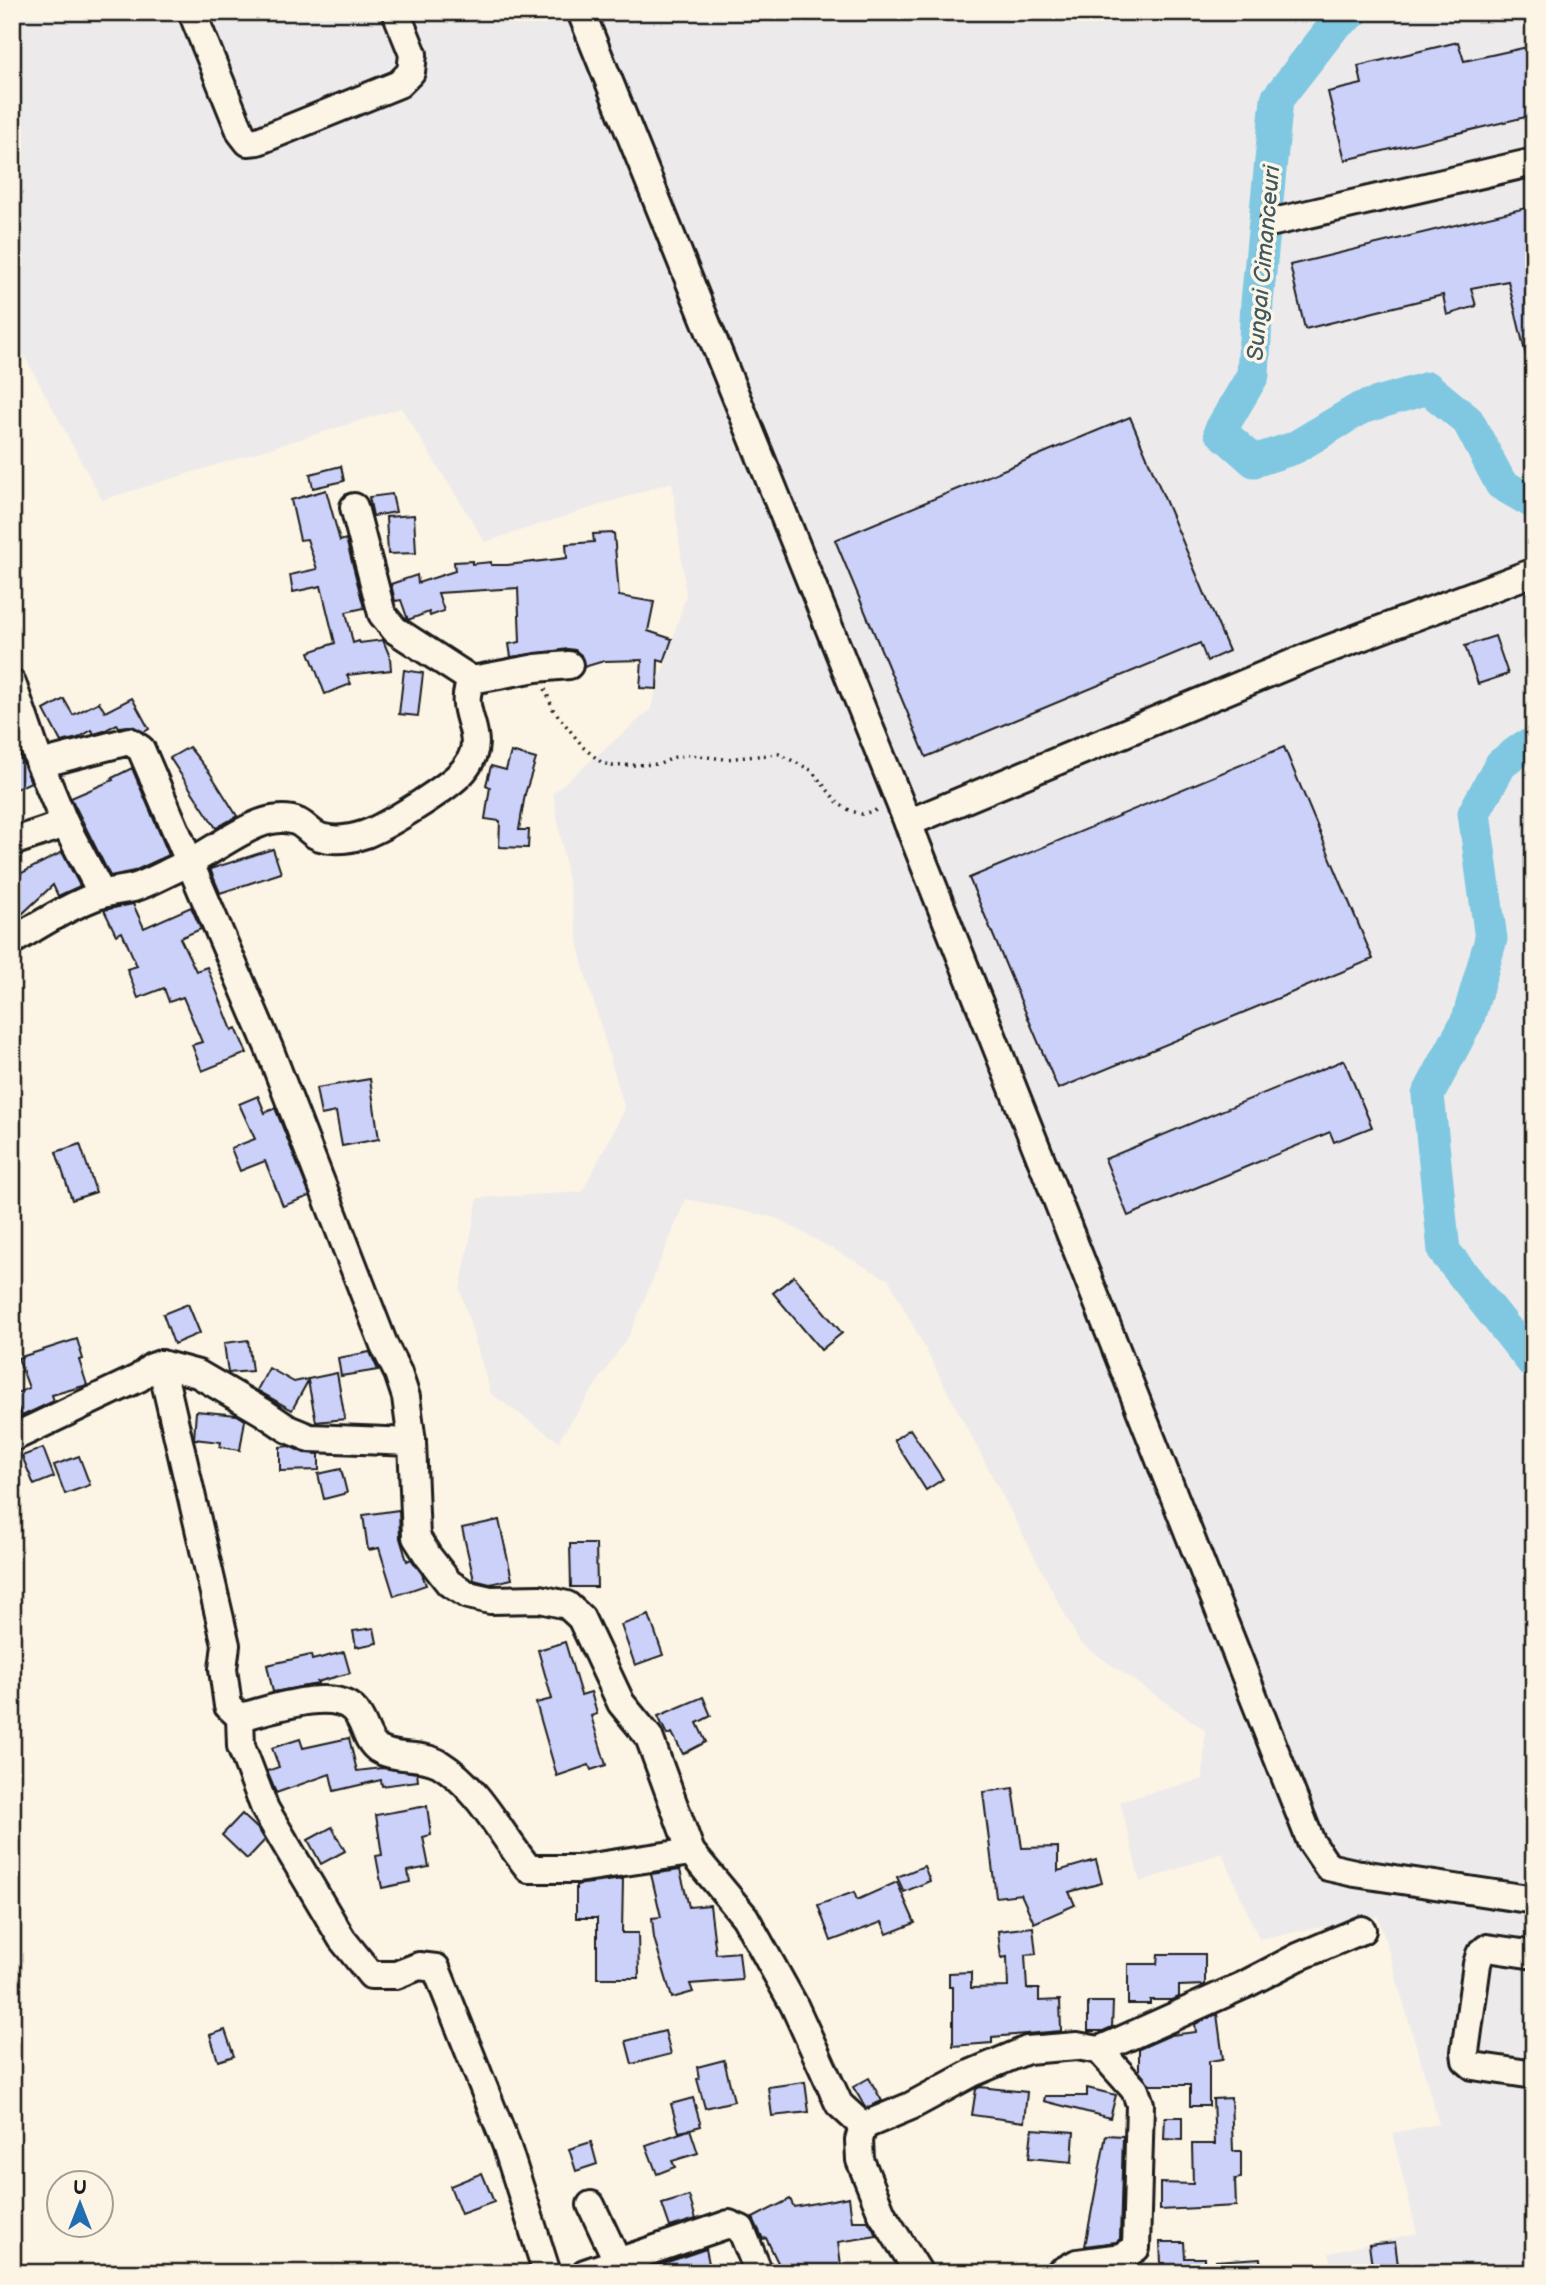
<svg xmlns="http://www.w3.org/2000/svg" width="1546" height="2285" font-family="'Balsamiq Sans',sans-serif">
<rect width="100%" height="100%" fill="#fcf5e5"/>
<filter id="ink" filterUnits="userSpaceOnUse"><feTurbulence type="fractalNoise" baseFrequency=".0143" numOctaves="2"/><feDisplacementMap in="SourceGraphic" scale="14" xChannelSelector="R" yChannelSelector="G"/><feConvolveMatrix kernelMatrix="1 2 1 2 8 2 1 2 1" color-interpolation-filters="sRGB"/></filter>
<g filter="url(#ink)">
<polygon fill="#edeaeb" points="12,12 1534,12 1534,2273 1332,2273 1329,2253 1417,2233 1392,2133 1439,2124 1378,1916 1259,1939 1222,1853 1140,1882 1120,1801 1203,1779 1205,1730 1080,1643 889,1280 776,1218 686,1199 630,1334 558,1441 491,1394 460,1290 478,1198 582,1192 625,1109 582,963 553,793 650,710 686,596 672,482 485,542 401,408 102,500 12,333"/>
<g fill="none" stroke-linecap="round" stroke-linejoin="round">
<g stroke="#80c8e1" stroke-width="33">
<polyline points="1353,12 1334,26 1277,99 1257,302 1253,375 1220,431 1254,461 1294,448 1361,408 1428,388 1468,421 1501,484 1534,503"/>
<polyline points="1534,745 1524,747 1501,764 1474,813 1491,939 1468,1019 1428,1095 1444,1251 1534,1364"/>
</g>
</g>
<g fill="#cbd1f9" stroke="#1c1c1c" stroke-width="2">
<polygon points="1458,42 1464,61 1532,46 1534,115 1345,160 1328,92 1362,84 1358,66"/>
<polygon points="1534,206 1534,363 1528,364 1508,281 1471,288 1476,306 1447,315 1443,295 1305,329 1290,265"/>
<polygon points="1130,417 1229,651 1207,661 1200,643 926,757 835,540"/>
<polygon points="341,466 344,481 313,488 310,474"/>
<polygon points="326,490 340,541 346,539 364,608 346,612 353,643 359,641 360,643 383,640 390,657 391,670 347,675 351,684 325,694 309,652 335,643 321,586 293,592 290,575 317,569 307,539 300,540 291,500"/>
<polygon points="392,494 396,512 373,516 369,497"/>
<polygon points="414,515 416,553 388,554 386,517"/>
<polygon points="614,533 619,596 654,602 648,631 672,639 664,662 658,660 657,689 640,688 642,660 604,661 584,667 581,655 575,650 568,649 511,657 509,644 520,642 518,588 438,593 444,611 430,616 429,612 408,620 401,600 395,601 391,584 417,575 418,583 455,571 454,562 472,561 472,564 491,562 491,565 507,565 567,558 566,544 594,542 593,534"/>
<polygon points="1495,636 1508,674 1478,684 1465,646"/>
<polygon points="404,670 423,673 418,716 399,714"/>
<polygon points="132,698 149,729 144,732 132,726 119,727 117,724 104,731 94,734 92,730 78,738 61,742 44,710 64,699 73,715 99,702 105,712"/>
<polygon points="12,738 31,782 12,791"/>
<polygon points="189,747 210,773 237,816 216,828 170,758"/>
<polygon points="1284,747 1373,959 1058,1089 969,878"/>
<polygon points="511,752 536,759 525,794 519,830 529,830 528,848 499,847 500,821 485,819 490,787 486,785 491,766 506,770"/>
<polygon points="132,768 169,855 134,871 110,876 71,798 113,780 112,778"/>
<polygon points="273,849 281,873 220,893 210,869"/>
<polygon points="62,852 80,886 58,896 53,885 20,916 19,914 12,920 12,878"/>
<polygon points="133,904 144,928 191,907 201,929 180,938 196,971 207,967 232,1030 236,1028 247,1053 202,1071 192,1045 202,1042 183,997 169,1002 164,988 138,998 127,969 137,966 122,932 116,935 104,910"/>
<polygon points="1344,1060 1372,1127 1334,1142 1330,1132 1128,1216 1105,1159"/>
<polygon points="370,1079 379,1139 342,1146 336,1112 321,1115 316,1088"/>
<polygon points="258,1096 265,1113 275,1108 310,1196 283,1206 265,1161 240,1171 231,1148 255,1139 239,1104"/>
<polygon points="80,1144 96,1192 72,1200 56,1152"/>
<polygon points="794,1276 842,1333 821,1350 773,1293"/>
<polygon points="188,1304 200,1333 174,1344 163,1314"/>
<polygon points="77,1339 83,1359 79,1360 87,1385 52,1395 54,1401 22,1416 12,1395 29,1388 18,1358"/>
<polygon points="248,1340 252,1371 228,1373 224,1343"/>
<polygon points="370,1352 378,1370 341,1376 338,1358"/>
<polygon points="269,1368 294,1382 337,1373 345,1419 316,1422 308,1381 292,1410 257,1390"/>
<polygon points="196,1411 237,1415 245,1420 240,1450 220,1447 221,1442 194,1439"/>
<polygon points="910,1429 943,1479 926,1490 894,1440"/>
<polygon points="289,1446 304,1453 319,1454 319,1470 280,1471 280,1447"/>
<polygon points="43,1448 54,1477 34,1485 22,1456"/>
<polygon points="79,1456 90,1485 65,1494 54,1465"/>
<polygon points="341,1469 347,1493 324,1499 318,1474"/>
<polygon points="399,1510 400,1538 407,1561 411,1559 422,1574 426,1585 394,1596 379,1548 368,1550 363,1515"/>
<polygon points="499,1520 512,1579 490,1584 474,1580 462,1528"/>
<polygon points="570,1544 596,1544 597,1587 571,1587"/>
<polygon points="649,1615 663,1655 635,1665 621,1625"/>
<polygon points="374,1628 377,1643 356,1647 353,1631"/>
<polygon points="565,1642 581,1695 591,1692 597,1714 591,1716 606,1765 591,1770 589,1765 557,1776 536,1703 552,1699 538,1650"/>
<polygon points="344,1652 350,1673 317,1682 318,1684 273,1692 267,1665 311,1655 312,1660"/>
<polygon points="703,1697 711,1716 697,1723 706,1742 683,1754 672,1733 667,1735 658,1716"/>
<polygon points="349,1738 357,1771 382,1768 417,1773 418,1781 382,1786 381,1780 334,1791 330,1774 276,1793 267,1771 279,1767 272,1748 300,1739 303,1748"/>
<polygon points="1013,1788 1022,1848 1058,1847 1058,1871 1096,1860 1102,1883 1069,1892 1075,1905 1034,1923 1021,1894 996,1897 983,1792"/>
<polygon points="427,1806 431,1835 423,1837 429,1867 408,1871 410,1882 382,1888 376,1856 382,1855 376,1815"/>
<polygon points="242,1814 259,1830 265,1840 247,1859 222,1835"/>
<polygon points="332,1827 345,1851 321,1864 308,1840"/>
<polygon points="924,1866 930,1881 904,1892 897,1877"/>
<polygon points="680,1870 689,1907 710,1905 716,1954 739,1952 742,1980 690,1984 693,1992 672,1998 654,1938 652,1918 661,1917 651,1874"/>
<polygon points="623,1879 622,1933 638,1933 639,1978 597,1978 597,1918 576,1918 576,1885"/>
<polygon points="897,1882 915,1923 887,1934 882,1922 831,1941 818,1905 854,1892 857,1900"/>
<polygon points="1033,1927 1036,1954 1025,1955 1027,1989 1039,1989 1039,2001 1060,2000 1061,2031 992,2037 992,2043 953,2046 953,1987 949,1987 949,1973 971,1972 971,1988 1008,1987 1007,1957 1001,1958 998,1931"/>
<polygon points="1158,1954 1205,1954 1205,1985 1179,1986 1179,1997 1171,2000 1150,2000 1150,2004 1128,2004 1128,1964 1157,1964"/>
<polygon points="1088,2002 1113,2002 1112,2027 1103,2031 1088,2031"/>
<polygon points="1217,2014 1223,2059 1209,2061 1209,2106 1190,2106 1190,2085 1150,2085 1139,2071 1139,2049 1171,2035 1196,2032 1195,2024"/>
<polygon points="225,2030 234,2056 218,2061 210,2035"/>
<polygon points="665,2031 671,2054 632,2064 626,2041"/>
<polygon points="724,2060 734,2101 705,2108 697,2079 699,2078 697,2067"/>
<polygon points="869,2078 882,2101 866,2108 853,2087"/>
<polygon points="805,2082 809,2112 772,2116 768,2087"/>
<polygon points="980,2087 1027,2092 1024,2122 972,2115 976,2089"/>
<polygon points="1087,2088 1116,2095 1110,2118 1044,2101 1045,2096 1087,2096"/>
<polygon points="693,2098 701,2126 690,2129 698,2153 672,2161 675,2167 657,2174 646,2145 689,2130 679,2132 671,2104"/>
<polygon points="1231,2098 1233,2151 1241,2151 1241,2178 1235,2179 1236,2206 1160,2210 1160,2183 1193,2184 1192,2144 1215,2144 1213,2099"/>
<polygon points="1165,2117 1182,2117 1182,2140 1164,2139"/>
<polygon points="1032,2129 1074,2132 1072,2162 1029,2158"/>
<polygon points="1106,2135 1123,2136 1120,2239 1116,2242 1085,2246"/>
<polygon points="591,2142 597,2164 576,2171 569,2149"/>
<polygon points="482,2173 494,2202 461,2214 450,2186"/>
<polygon points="689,2196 696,2219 670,2227 662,2204"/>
<polygon points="849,2197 852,2221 868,2221 877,2236 838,2242 842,2273 783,2273 766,2238 763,2239 753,2218 790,2199 794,2207"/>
<polygon points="1160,2242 1184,2242 1185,2258 1205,2258 1205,2273 1165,2273 1165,2263 1161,2263"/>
<polygon points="1395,2242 1399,2273 1373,2273 1369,2245"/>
<polygon points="706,2249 711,2273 639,2273 638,2272"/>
<polygon points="1260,2258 1261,2273 1217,2273 1216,2261"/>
</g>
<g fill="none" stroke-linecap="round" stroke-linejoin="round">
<g stroke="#1c1c1c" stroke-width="32">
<g id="minor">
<polyline points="192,12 241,133 248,142 258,141 399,84 411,72 413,54 396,12"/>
<polyline points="581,12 908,823 1311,1842 1328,1867 1355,1873 1534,1900"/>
<polyline points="1274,222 1534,162"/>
<polyline points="354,507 382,614 395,630 472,680"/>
<polyline points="12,683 40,764 65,824 12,842"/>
<polyline points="40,764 129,741 141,749 269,1048 384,1345 398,1373 406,1397 412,1442 416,1537 428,1556 449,1583 468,1595 490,1600 540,1599 567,1605 581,1618 621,1703 649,1737 691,1852 745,1917 794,2005 839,2104 863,2126 859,2140 860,2160 882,2214 919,2273"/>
<polyline points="908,823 1310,656 1534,572"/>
<polyline points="65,824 102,894"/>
<path d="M 12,941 C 41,924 70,905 102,894 C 112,891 123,890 133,888 C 149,883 166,873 182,866 C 209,854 233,833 261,823 C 271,819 287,817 298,822 C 308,827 312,836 324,838 C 337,841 354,838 366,834 C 387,826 450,787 464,770 C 493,734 453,714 472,680 L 536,668 L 569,665"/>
<path d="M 161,1364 L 226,1645 L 223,1669 L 228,1706 L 240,1717 C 267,1711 330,1687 353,1709 C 365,1720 365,1740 378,1749 C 396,1760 421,1753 440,1764 C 480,1789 500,1834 529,1869 L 578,1869 L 691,1852"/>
<polyline points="12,1438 139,1378 152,1367 161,1364 198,1374 263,1412 288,1429 310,1438 412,1442"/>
<polyline points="240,1717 241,1746 265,1809 342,1939 371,1975 396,1975 419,1966 436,1968 506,2144 547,2273"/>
<polyline points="1534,1955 1487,1948 1480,1954 1477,1964 1465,2052 1466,2060 1473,2066 1534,2075"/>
<polyline points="1099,2050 1244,1985 1298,1957 1362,1930"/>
<polyline points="863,2126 911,2106 972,2073 1027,2050 1077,2046 1099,2050 1135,2090 1140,2104 1136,2248 1122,2257 1077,2263 1059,2273"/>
<polyline points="591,2205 623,2273"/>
<polyline points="585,2273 729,2224 741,2229 759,2273"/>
</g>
</g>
<polyline stroke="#1c1c1c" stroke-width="3.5" stroke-dasharray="2 5" stroke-linecap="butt" points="545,689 553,709 584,748 601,762 612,766 660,764 675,757 689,755 725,759 779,754 811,770 839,804 851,811 862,814 881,809"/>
<use href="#minor" stroke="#fcf5e5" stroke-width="26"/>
</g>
</g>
<g text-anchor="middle" stroke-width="7" stroke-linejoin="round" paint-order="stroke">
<g font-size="23" font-style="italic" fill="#3f5861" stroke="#fcf5e5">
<text transform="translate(1263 263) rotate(-85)" y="8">Sungai Cimanceuri</text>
</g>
</g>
<rect width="1546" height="2285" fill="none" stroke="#fcf5e5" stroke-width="42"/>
<rect x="21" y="21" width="1504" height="2243" fill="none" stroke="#1c1c1c" stroke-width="2.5" filter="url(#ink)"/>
<g transform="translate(80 2204)"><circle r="33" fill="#fcf5e5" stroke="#a29e95" stroke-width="2"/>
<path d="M0-5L12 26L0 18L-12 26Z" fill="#1f6fb2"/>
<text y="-10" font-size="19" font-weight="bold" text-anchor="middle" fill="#1c1c1c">U</text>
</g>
</svg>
